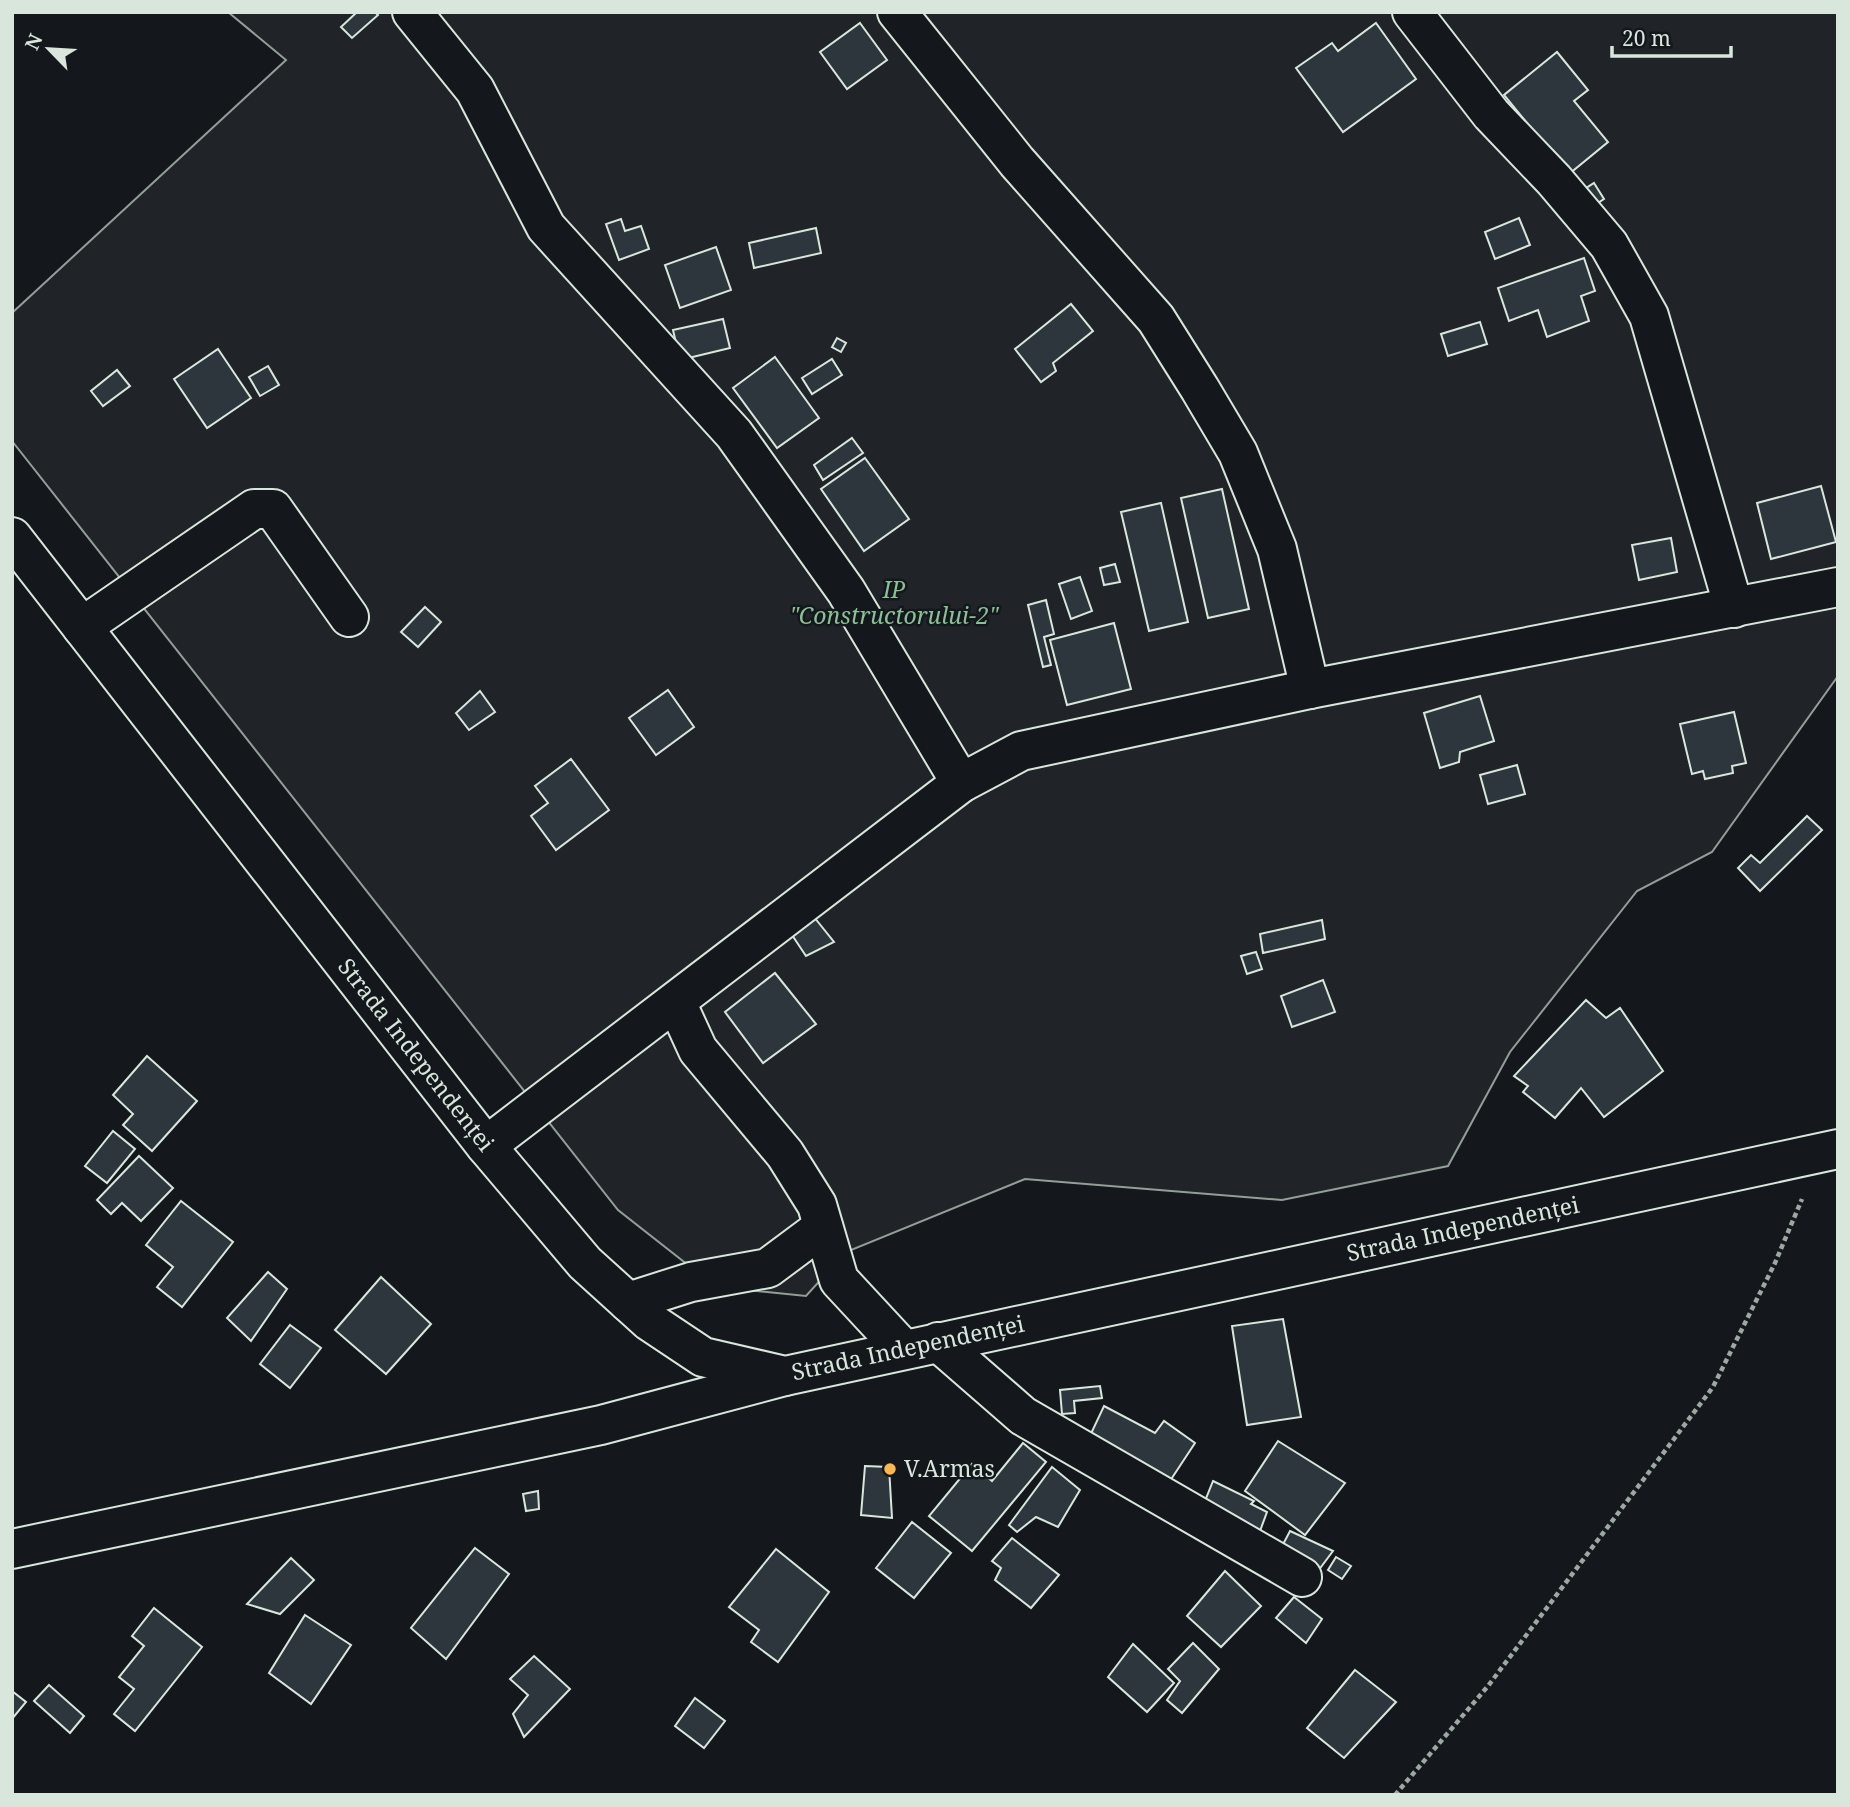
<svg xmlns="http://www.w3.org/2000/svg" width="1850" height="1807" font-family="'Noto Serif',serif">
<rect width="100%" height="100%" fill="#14181c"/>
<polygon fill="#202428" stroke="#939e99" stroke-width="2" points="228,12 1838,12 1838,676 1712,852 1637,891 1510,1052 1448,1166 1282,1200 1025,1179 846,1252 806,1296 716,1287 618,1210 12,441 12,313 286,60"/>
<g fill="#2c363c" stroke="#d8e6dc" stroke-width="2">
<polygon points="357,12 375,12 378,15 352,38 341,27"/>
<polygon points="860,23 887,60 847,89 820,52"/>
<polygon points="1376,23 1416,79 1343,132 1296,68 1332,43 1338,51"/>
<polygon points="1557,52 1588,90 1574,101 1608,142 1569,174 1504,95"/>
<polygon points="1594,183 1604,199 1590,208 1580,192"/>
<polygon points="1519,218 1530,245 1495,259 1485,232"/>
<polygon points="621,219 625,231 641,226 649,249 619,260 606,224"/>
<polygon points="816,228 821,253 754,268 749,243"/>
<polygon points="716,247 731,290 680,308 665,265"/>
<polygon points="1584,258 1595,291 1581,296 1589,321 1547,337 1538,310 1509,321 1498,288"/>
<polygon points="1071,304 1093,331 1053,363 1056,371 1041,382 1015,349"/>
<polygon points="723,319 730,348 680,360 673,330"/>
<polygon points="1480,322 1487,344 1448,356 1441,334"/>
<polygon points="837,338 846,343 841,352 832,347"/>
<polygon points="218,349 251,398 207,428 174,379"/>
<polygon points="775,357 819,418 777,448 733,388"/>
<polygon points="832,359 842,375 812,394 802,378"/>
<polygon points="268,366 279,385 260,396 249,377"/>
<polygon points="117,370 130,386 103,406 91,391"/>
<polygon points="852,438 863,453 823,480 814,465"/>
<polygon points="865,458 909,519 864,551 821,489"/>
<polygon points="1821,486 1836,542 1771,559 1757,503"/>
<polygon points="1222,489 1249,609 1208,618 1181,498"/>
<polygon points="1161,503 1188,622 1149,631 1121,512"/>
<polygon points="1671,538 1677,572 1639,580 1632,545"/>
<polygon points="1115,564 1120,582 1104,585 1100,568"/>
<polygon points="1080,577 1092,611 1071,619 1059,584"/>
<polygon points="1046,600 1054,634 1044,637 1051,665 1043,667 1028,605"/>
<polygon points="425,607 441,622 418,647 401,632"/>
<polygon points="1114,623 1131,689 1067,705 1050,640"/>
<polygon points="668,690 694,727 656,755 629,718"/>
<polygon points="480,691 495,712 469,730 456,713"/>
<polygon points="1480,696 1494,741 1460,752 1459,762 1440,768 1424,713"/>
<polygon points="1734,712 1746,763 1732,766 1733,773 1705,779 1703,771 1692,774 1680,724"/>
<polygon points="571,759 609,810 556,850 531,816 548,803 535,786"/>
<polygon points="1517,765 1525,794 1488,804 1480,775"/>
<polygon points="1807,816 1822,830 1760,891 1738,868 1751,855 1760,863"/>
<polygon points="814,917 834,942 806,956 792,935"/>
<polygon points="1322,920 1325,939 1263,953 1260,934"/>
<polygon points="1256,952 1262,969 1247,974 1241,956"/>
<polygon points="775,973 816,1024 763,1063 725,1012"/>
<polygon points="1323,980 1335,1012 1292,1027 1281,996"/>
<polygon points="1586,1000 1606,1018 1620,1008 1663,1071 1604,1117 1581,1088 1555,1118 1523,1092 1528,1086 1514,1076"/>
<polygon points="147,1056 197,1101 152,1151 123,1125 133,1114 113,1095"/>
<polygon points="113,1131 135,1149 107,1183 85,1166"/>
<polygon points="139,1156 173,1188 141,1221 122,1203 111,1214 97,1200"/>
<polygon points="181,1201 233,1242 182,1307 157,1287 173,1267 146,1245"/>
<polygon points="268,1272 287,1289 251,1341 227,1318"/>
<polygon points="381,1277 431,1324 386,1374 335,1330"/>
<polygon points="1283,1319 1301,1417 1247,1425 1232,1326"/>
<polygon points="290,1325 321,1348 290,1388 260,1364"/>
<polygon points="1100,1386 1102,1398 1074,1401 1075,1413 1062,1414 1060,1390"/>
<polygon points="1104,1406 1155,1433 1164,1421 1195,1443 1166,1487 1087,1442"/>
<polygon points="1278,1441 1345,1483 1305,1535 1245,1491"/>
<polygon points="1023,1443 1046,1462 972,1551 929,1516 972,1464 992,1481"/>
<polygon points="865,1466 889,1467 892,1518 861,1515"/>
<polygon points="1052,1467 1080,1490 1058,1527 1036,1517 1017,1532 1009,1525"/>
<polygon points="1213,1481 1254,1501 1251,1504 1267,1512 1260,1531 1203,1506"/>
<polygon points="538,1491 539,1509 526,1511 523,1494"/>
<polygon points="912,1522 951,1553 914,1598 876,1568"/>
<polygon points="1290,1531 1333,1551 1318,1571 1279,1552"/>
<polygon points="1012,1538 1059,1575 1031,1608 995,1580 1001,1568 992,1561"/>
<polygon points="475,1548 509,1574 446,1659 411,1628"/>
<polygon points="776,1549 829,1592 778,1662 751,1642 759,1630 729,1607"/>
<polygon points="1336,1557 1351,1566 1342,1579 1328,1570"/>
<polygon points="291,1558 314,1580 280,1614 247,1604"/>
<polygon points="1225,1571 1261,1606 1221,1647 1187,1616"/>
<polygon points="1294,1597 1322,1619 1306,1643 1276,1618"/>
<polygon points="154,1608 202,1647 135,1731 114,1714 134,1689 119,1677 144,1646 132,1636"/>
<polygon points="305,1615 351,1645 311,1704 269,1673"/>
<polygon points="1193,1643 1219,1669 1182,1713 1167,1700 1180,1681 1168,1669"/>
<polygon points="1133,1644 1174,1683 1147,1712 1108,1677"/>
<polygon points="534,1656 570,1689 524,1737 513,1714 528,1695 510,1679"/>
<polygon points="1355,1670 1396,1702 1344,1758 1307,1728"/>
<polygon points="49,1685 84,1716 70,1733 34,1701"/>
<polygon points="12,1691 26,1702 12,1719"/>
<polygon points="695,1698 725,1721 704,1748 675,1726"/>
</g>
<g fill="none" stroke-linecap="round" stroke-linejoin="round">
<g stroke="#d8e6dc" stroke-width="42">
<g id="minor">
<polyline points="412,12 475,90 546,227 734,434 846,591 961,783"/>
<polyline points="897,12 1017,162 1156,319 1200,389 1238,453 1277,549 1310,689"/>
<polyline points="1412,12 1491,114 1554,180 1609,245 1649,316 1734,608"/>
<polyline points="82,627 254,509 273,509 349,617"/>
<polyline points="676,1002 698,1050 785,1154 817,1205 839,1280 903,1349"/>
<polyline points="486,1146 961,783 1021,751 1310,689 1838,587"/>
<polyline points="628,1302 691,1282 768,1268 823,1227"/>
<polyline points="938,1342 1023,1416 1302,1577"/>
<polyline points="12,1549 601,1425 785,1376"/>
</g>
</g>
<g stroke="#d8e6dc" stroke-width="42">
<polyline id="major" points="12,537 486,1146 585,1263 649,1321 703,1357 785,1376 1838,1149"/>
</g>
<polyline stroke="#9da8a2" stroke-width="4.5" stroke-dasharray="5 3.5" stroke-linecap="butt" points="1395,1795 1488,1686 1713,1387 1775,1263 1802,1199"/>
<use href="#minor" stroke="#14181c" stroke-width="38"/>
<use href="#major" stroke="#14181c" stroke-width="38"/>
</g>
<circle fill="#ffb74d" stroke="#14181c" stroke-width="2.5" cx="890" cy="1469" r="7"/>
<g text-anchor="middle" stroke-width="5" stroke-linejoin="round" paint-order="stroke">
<g font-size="23" font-style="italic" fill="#8ac095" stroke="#14181c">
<text x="894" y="598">IP<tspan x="894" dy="26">"Constructorului-2"</tspan></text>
</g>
<g font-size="23" fill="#d8e6dc" stroke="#14181c">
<text transform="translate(416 1055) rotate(52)" y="8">Strada Independenței</text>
<text transform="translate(1463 1229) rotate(-12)" y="8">Strada Independenței</text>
<text transform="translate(908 1348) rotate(-12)" y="8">Strada Independenței</text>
</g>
<g font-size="23" fill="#d8e6dc" stroke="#14181c" text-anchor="start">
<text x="904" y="1477">V.Armas</text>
</g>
</g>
<rect width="1850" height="1807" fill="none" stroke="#d8e6dc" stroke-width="28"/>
<g transform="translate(49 49) rotate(295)" stroke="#14181c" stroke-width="5" paint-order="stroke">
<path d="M0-5L12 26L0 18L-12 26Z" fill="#d8e6dc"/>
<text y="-10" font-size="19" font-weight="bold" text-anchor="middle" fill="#d8e6dc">N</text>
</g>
<path d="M1612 46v10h119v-10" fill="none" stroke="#d8e6dc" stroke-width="3.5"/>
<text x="1622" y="46" font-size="21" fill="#d8e6dc" stroke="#14181c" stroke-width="5" paint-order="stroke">20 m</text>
</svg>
